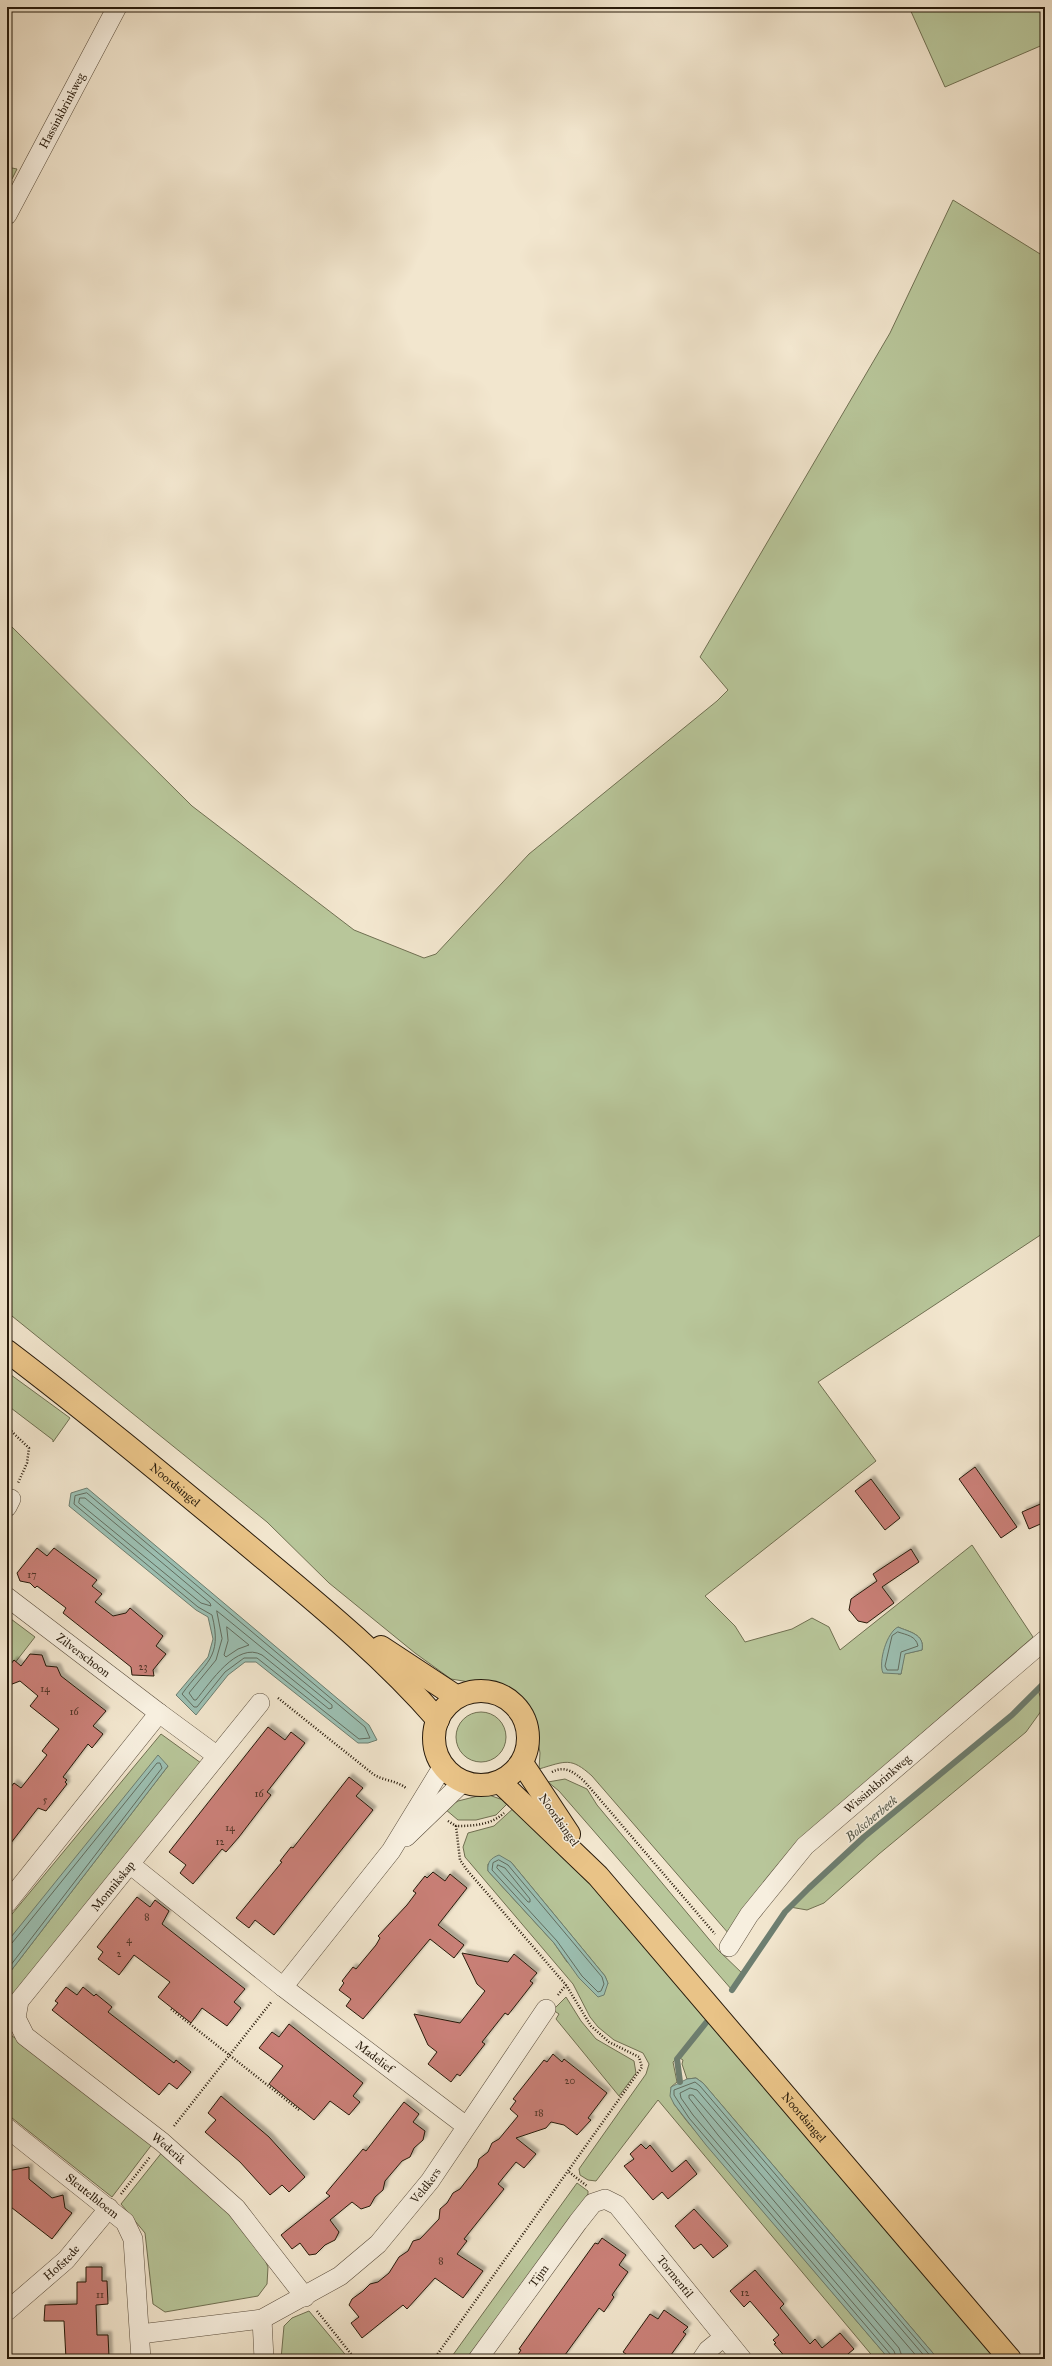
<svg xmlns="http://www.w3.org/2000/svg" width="1052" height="2366" font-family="'IM FELL Great Primer',serif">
<defs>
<filter id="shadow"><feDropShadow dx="3.5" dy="-3.5" stdDeviation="1" flood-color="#0004"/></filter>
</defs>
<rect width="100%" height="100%" fill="#f2e6ce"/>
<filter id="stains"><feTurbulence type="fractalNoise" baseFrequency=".005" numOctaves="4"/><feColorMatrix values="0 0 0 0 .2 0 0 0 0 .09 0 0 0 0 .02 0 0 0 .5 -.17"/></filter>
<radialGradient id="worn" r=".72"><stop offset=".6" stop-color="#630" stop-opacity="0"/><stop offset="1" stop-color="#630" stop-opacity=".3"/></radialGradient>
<g fill="#b8c69a" stroke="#707052" fill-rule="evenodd">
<polygon points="909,7 1045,7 1045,44 945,87"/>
<polygon points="7,167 17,169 12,179 7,177"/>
<path d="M 953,200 L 1045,257 L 1045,1232 L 818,1382 L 876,1461 L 705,1596 L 735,1626 L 745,1642 L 792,1629 L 812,1618 L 829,1627 L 840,1650 L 972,1545 L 1033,1637 L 836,1808 L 729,1934 L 592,1776 C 571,1757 566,1761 539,1769 L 540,1753 L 536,1729 L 522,1698 L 506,1688 L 451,1679 L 415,1653 L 329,1583 L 267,1522 L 7,1312 L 7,622 L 192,806 L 354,930 L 424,958 L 436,954 L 529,854 L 717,701 L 728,690 L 700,657 L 890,333 ZM 898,1627 C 909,1632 925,1634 922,1650 L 904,1654 L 901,1674 L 898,1674 Z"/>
<polygon points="7,1372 70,1418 53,1442 53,1440 7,1405"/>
<polygon points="7,1616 35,1637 7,1673"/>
<polygon points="1038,1690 1044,1707 1026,1732 879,1854 824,1903 807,1910 790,1907 864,1837 1012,1715"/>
<circle cx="481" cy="1737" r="25"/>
<polygon points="161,1734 201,1763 14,2008 7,2005 7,1976 168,1766 7,1942 7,1920"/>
<polygon points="565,1779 587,1789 597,1805 718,1950 743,1974 732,1990 559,1791 548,1782"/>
<polygon points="486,1794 509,1802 496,1815 476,1820 458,1820 445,1809 458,1801"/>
<path d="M 517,1805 L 587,1877 L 999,2359 L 938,2359 L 703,2083 L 696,2078 L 687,2079 L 682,2064 L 683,2060 L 678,2057 L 673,2062 L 677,2082 L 671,2087 L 674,2104 L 686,2120 L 889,2359 L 875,2359 L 658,2100 L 596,2181 L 588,2180 L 580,2175 L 579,2169 L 646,2074 L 649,2064 L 643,2053 L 614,2040 L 598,2027 L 590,2017 L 573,1984 L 465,1857 L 463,1847 L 468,1833 L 494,1826 ZM 511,1862 L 605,1976 L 608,1984 L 567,1962 L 554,1943 L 488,1871 L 488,1864 Z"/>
<polygon points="566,1997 581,2021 596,2039 634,2061 636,2073 619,2096 556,2019 559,2014 553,2010"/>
<polygon points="7,2032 153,2143 112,2197 7,2114"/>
<polygon points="163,2151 250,2225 268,2267 267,2284 258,2296 165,2312 153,2304 145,2233 121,2204"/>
<polygon points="577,2183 588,2191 588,2194 578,2210 469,2359 450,2359"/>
<polygon points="309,2311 349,2359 281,2359 284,2326 292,2318"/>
</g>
<g fill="#9cc0b3" stroke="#6d7e70">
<polygon points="87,1488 369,1725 377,1740 368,1743 358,1743 256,1662 245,1662 228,1675 196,1715 176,1695 208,1657 213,1639 208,1617 196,1610 69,1506 71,1493"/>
<path d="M 898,1627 C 909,1632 925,1634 922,1650 L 905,1654 L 901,1674 L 883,1673 C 878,1662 887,1632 898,1627 Z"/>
<polygon points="158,1755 168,1766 7,1976 7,1942"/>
<path d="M 499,1855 L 511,1862 L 605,1976 L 608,1983 L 604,1995 L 598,1997 L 579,1978 L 554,1943 L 488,1871 C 487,1862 491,1858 499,1855 Z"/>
<polygon points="696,2078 703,2083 938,2359 889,2359 706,2145 674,2104 670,2096 671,2087 687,2079"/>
</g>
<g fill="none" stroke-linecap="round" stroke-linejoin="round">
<g stroke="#626d5f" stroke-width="1">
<path d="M 87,1493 L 365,1727 L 370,1738 L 359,1739 L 257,1658 L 244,1658 L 225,1672 L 197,1707 L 194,1707 L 182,1694 C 205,1662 223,1659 212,1615 L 198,1607 L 74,1504 L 75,1496 Z"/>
<polygon points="80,1498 85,1498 210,1603 211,1606 201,1603 79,1503"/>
<path d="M 217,1611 L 332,1705 L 332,1708 L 329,1709 L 262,1655 C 237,1641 210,1683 196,1700 L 194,1700 L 189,1693 L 216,1660 L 222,1639 Z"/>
<polygon points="227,1627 249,1645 238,1649 226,1657 224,1655 228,1641"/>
<path d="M 898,1632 C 907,1635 916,1636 918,1646 L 901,1652 L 898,1670 L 887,1670 L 885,1666 L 892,1636 Z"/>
<polygon points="499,1860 508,1865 602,1977 604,1984 601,1991 598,1992 582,1976 557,1941 492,1870 493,1863"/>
<polygon points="498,1865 505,1868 530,1899 530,1902 528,1902 497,1868"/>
<polyline points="7,1944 12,1943 157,1763 160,1763 162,1768 7,1970"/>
<polyline points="892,2359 891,2355 689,2118 674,2095 674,2090 695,2082 700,2086 933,2359"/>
<polyline points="897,2359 894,2351 693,2115 681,2098 680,2093 690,2088 697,2090 927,2359"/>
<polyline points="903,2359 899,2348 718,2135 689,2098 689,2095 693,2095 919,2359"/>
</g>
<g stroke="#6d7e70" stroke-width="6">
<polyline points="732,1990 785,1912 809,1888 864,1837 1012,1715 1045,1682"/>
<polyline points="680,2082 677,2059 709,2019"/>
</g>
</g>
<g fill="#ca8078" stroke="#271a0b" filter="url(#shadow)">
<polygon points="975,1467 1017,1527 1001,1538 959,1479"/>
<polygon points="871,1479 900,1518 885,1530 855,1491"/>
<polygon points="1045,1502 1045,1522 1029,1529 1022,1512"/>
<polygon points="37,1548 47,1556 54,1548 97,1580 92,1586 102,1594 95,1602 113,1616 126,1613 130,1608 163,1636 156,1646 166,1654 153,1670 154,1676 132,1675 131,1667 63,1613 66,1608 37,1586 35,1588 30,1583 20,1581 17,1573"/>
<polygon points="911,1549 919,1562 882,1587 894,1603 867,1623 858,1621 849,1610 851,1599 877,1581 873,1574"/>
<polygon points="30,1654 42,1655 46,1666 57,1667 61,1676 106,1711 93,1726 103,1734 92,1748 88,1744 63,1777 67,1780 65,1782 67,1784 46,1811 38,1808 7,1848 7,1792 14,1783 21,1788 47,1755 42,1751 59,1729 30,1706 38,1696 20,1681 7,1686 7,1669 14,1660 21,1666"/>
<polygon points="268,1727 285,1740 291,1732 305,1743 267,1792 271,1795 239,1837 226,1852 222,1849 193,1884 180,1873 186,1865 169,1852"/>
<polygon points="349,1777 363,1788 356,1796 373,1810 274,1935 255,1920 249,1928 236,1918 282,1862 280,1861 291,1847 293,1848"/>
<polygon points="433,1872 445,1881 450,1874 467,1888 438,1925 464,1945 454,1958 430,1939 363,2019 346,2006 351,1999 339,1990 344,1983 342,1981 353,1967 356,1969 376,1945 380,1938 378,1936 407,1905 416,1893 413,1891 425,1876 427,1878"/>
<polygon points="137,1897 150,1907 155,1900 169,1911 162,1924 245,1989 234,2002 241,2008 227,2026 202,2008 191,2023 158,1997 170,1982 134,1955 119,1975 98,1959 103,1952 97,1947"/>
<polygon points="462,1953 508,1962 514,1954 537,1973 530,1981 533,1983 508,2015 505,2013 482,2042 485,2044 460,2076 457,2074 451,2082 428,2064 437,2052 428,2045 414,2014 460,2023 485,1991 477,1984"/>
<polygon points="66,1987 77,1995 83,1987 94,1996 96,1994 112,2007 108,2012 174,2063 176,2060 191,2072 177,2089 169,2083 159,2095 52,2010 58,2003 55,2001"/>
<polygon points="289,2024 363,2083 353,2096 360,2102 349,2115 330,2101 314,2120 269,2084 283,2066 259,2048 272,2032 279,2037"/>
<polygon points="553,2054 562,2062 564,2059 607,2093 588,2118 591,2120 577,2135 564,2125 551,2122 546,2128 516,2138 536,2154 524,2168 516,2162 498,2184 504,2189 464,2239 467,2241 457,2254 483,2271 463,2298 435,2278 407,2309 403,2305 362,2338 351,2323 359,2317 349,2305 352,2299 363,2291 370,2284 378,2282 389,2273 399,2257 408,2251 413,2241 420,2239 439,2219 440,2209 447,2203 453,2193 460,2189 477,2167 479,2159 488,2152 492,2143 499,2139 518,2116 510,2109 516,2101 513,2099 544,2060 547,2062"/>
<polygon points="221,2096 269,2137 305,2177 289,2192 282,2185 270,2195 240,2162 205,2132 216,2120 208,2113"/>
<polygon points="404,2102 419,2114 413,2122 425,2131 423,2140 414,2148 410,2157 402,2161 385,2181 383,2190 375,2197 370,2206 361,2209 352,2202 330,2220 339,2232 335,2240 325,2245 316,2254 309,2255 300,2243 292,2249 281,2235 330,2196 326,2193 363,2149 366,2151"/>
<polygon points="641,2144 646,2149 650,2145 672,2172 686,2160 697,2174 668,2199 662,2192 653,2200 624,2166 634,2159 630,2154"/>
<polygon points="29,2167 29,2179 52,2198 63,2195 65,2208 72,2213 52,2239 7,2204 7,2171"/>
<polygon points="694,2209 728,2246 713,2258 701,2244 694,2249 675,2226"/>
<polygon points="602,2238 626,2255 619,2265 628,2272 612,2295 614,2297 604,2312 599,2308 562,2359 515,2359 521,2350 519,2349 595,2243 598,2244"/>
<polygon points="86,2267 102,2267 102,2281 107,2281 108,2304 96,2305 97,2335 108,2335 109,2357 102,2357 102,2359 66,2359 64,2321 44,2321 45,2305 77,2304 77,2282 86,2282"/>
<polygon points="755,2270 784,2304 780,2308 810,2344 815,2339 822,2348 840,2333 854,2349 842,2359 787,2359 774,2344 776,2343 773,2340 779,2335 750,2301 744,2307 730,2291"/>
<polygon points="664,2310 688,2327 683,2332 686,2334 668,2359 633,2359 623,2352 650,2314 658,2319"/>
</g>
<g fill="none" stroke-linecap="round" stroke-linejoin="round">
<g stroke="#5a4d3c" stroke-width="20">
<g id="street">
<path id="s1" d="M 7,215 L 117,7"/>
<polyline points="7,1507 11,1499"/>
<path id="s2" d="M 7,1597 L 159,1713"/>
<path id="s3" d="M 260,1703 L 19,2001 L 16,2018 L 25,2036 L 162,2142 L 236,2208 L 305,2297"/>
<polyline points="406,1837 463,1782"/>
<path id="s4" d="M 131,1865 L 283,1987 L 466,2126"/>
<polyline points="7,1903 159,1713 216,1755"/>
<path id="s5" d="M 729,1947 L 749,1915 L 805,1846 L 1045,1640"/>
<polyline points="283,1987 391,1851 443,1766"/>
<path id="s6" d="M 7,2128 L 125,2222 L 133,2239 L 141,2359"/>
<path id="s7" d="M 7,2311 L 66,2260 L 109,2208"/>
<polyline points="262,2319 264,2359"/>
<path id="s8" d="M 140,2334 L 262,2319 L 340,2276 L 378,2244 L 430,2181 L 546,2009"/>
<path id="s9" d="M 478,2359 L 578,2222 L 593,2203 L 605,2199 L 617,2205 L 742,2359"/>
<polyline points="702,2359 708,2350 724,2337"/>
</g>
</g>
<g stroke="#271a0b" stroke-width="24">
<g id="primary">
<path id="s10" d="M 7,1351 C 86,1411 162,1474 238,1537 C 307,1595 378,1651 438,1720"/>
<polyline points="381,1647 457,1697"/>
<circle cx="481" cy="1738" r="47"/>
<polyline points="522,1763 569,1834"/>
<path id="s11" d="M 500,1782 L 598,1876 L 1010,2359"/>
</g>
</g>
<g stroke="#271a0b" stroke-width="2.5" stroke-dasharray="1 2" stroke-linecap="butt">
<polyline points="7,1427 29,1448 27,1463 18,1483"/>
<path d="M 278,1698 L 373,1774 C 383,1781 397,1780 407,1789"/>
<path d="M 552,1772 C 565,1765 574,1772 585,1782 L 715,1934"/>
<polyline points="448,1821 456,1826"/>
<polyline points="558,1995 566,1985"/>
<polyline points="171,2009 299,2110"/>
<polyline points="174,2126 272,2001"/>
<polyline points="569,2172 587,2186"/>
<polyline points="121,2194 150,2157"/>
<polyline points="317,2311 355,2359"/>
<path d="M 434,2359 L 642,2067 L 639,2057 L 609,2042 L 591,2026 L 566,1985 L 467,1870 L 460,1860 L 456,1826 C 473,1826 491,1825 504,1813"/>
</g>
<use href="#street" stroke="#f7efdf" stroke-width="19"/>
<use href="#primary" stroke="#e9c387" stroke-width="22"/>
</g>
<g text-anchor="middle" stroke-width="3" stroke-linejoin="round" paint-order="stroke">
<g font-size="10" fill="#503426">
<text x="32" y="1578">17</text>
<text x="143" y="1670">23</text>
<text x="45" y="1692">14</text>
<text x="74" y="1715">16</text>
<text x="259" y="1797">16</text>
<text x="45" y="1803">5</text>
<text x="230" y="1831">14</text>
<text x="220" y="1845">12</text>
<text x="147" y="1920">8</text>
<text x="129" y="1943">4</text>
<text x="119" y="1957">2</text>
<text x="570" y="2084">20</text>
<text x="539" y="2116">18</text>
<text x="441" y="2264">8</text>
<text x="745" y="2296">12</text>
<text x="100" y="2298">11</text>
</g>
<g font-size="12" fill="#271a0b" stroke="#f7efdf">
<text dy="4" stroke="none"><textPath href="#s1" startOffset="118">Hassinkbrinkweg</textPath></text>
<text dy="4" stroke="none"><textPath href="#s10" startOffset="215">Noordsingel</textPath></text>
<text dy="4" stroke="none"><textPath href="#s2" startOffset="96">Zilverschoon</textPath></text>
<text dy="4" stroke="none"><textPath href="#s5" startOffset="222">Wissinkbrinkweg</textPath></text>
<text transform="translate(559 1820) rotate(55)" y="4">Noordsingel</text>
<text transform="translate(113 1886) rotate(-51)" y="4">Monnikskap</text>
<text dy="4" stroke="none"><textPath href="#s4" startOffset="310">Madelief</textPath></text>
<text dy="4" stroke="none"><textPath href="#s11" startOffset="453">Noordsingel</textPath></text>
<text dy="4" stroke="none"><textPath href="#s3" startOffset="603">Wederik</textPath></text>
<text dy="4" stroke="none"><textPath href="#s8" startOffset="337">Veldkers</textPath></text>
<text dy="4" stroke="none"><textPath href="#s6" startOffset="109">Sleutelbloem</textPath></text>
<text dy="4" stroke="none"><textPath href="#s7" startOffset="73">Hofstede</textPath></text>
<text dy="4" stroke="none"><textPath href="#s9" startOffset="103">Tijm</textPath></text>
<text dy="4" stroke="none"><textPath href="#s9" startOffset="312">Tormentil</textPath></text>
</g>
<g font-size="13" font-style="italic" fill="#505446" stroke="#f7efdf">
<text transform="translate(871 1818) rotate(-40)" y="5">Bolscherbeek</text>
</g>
</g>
<rect width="1052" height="2366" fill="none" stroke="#f2e6ce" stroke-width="24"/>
<rect x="8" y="8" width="1036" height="2350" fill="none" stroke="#271a0b" stroke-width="2"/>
<rect x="12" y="12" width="1028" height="2342" fill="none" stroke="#271a0b"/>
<rect width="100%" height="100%" filter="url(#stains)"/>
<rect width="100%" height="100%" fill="url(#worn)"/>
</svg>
